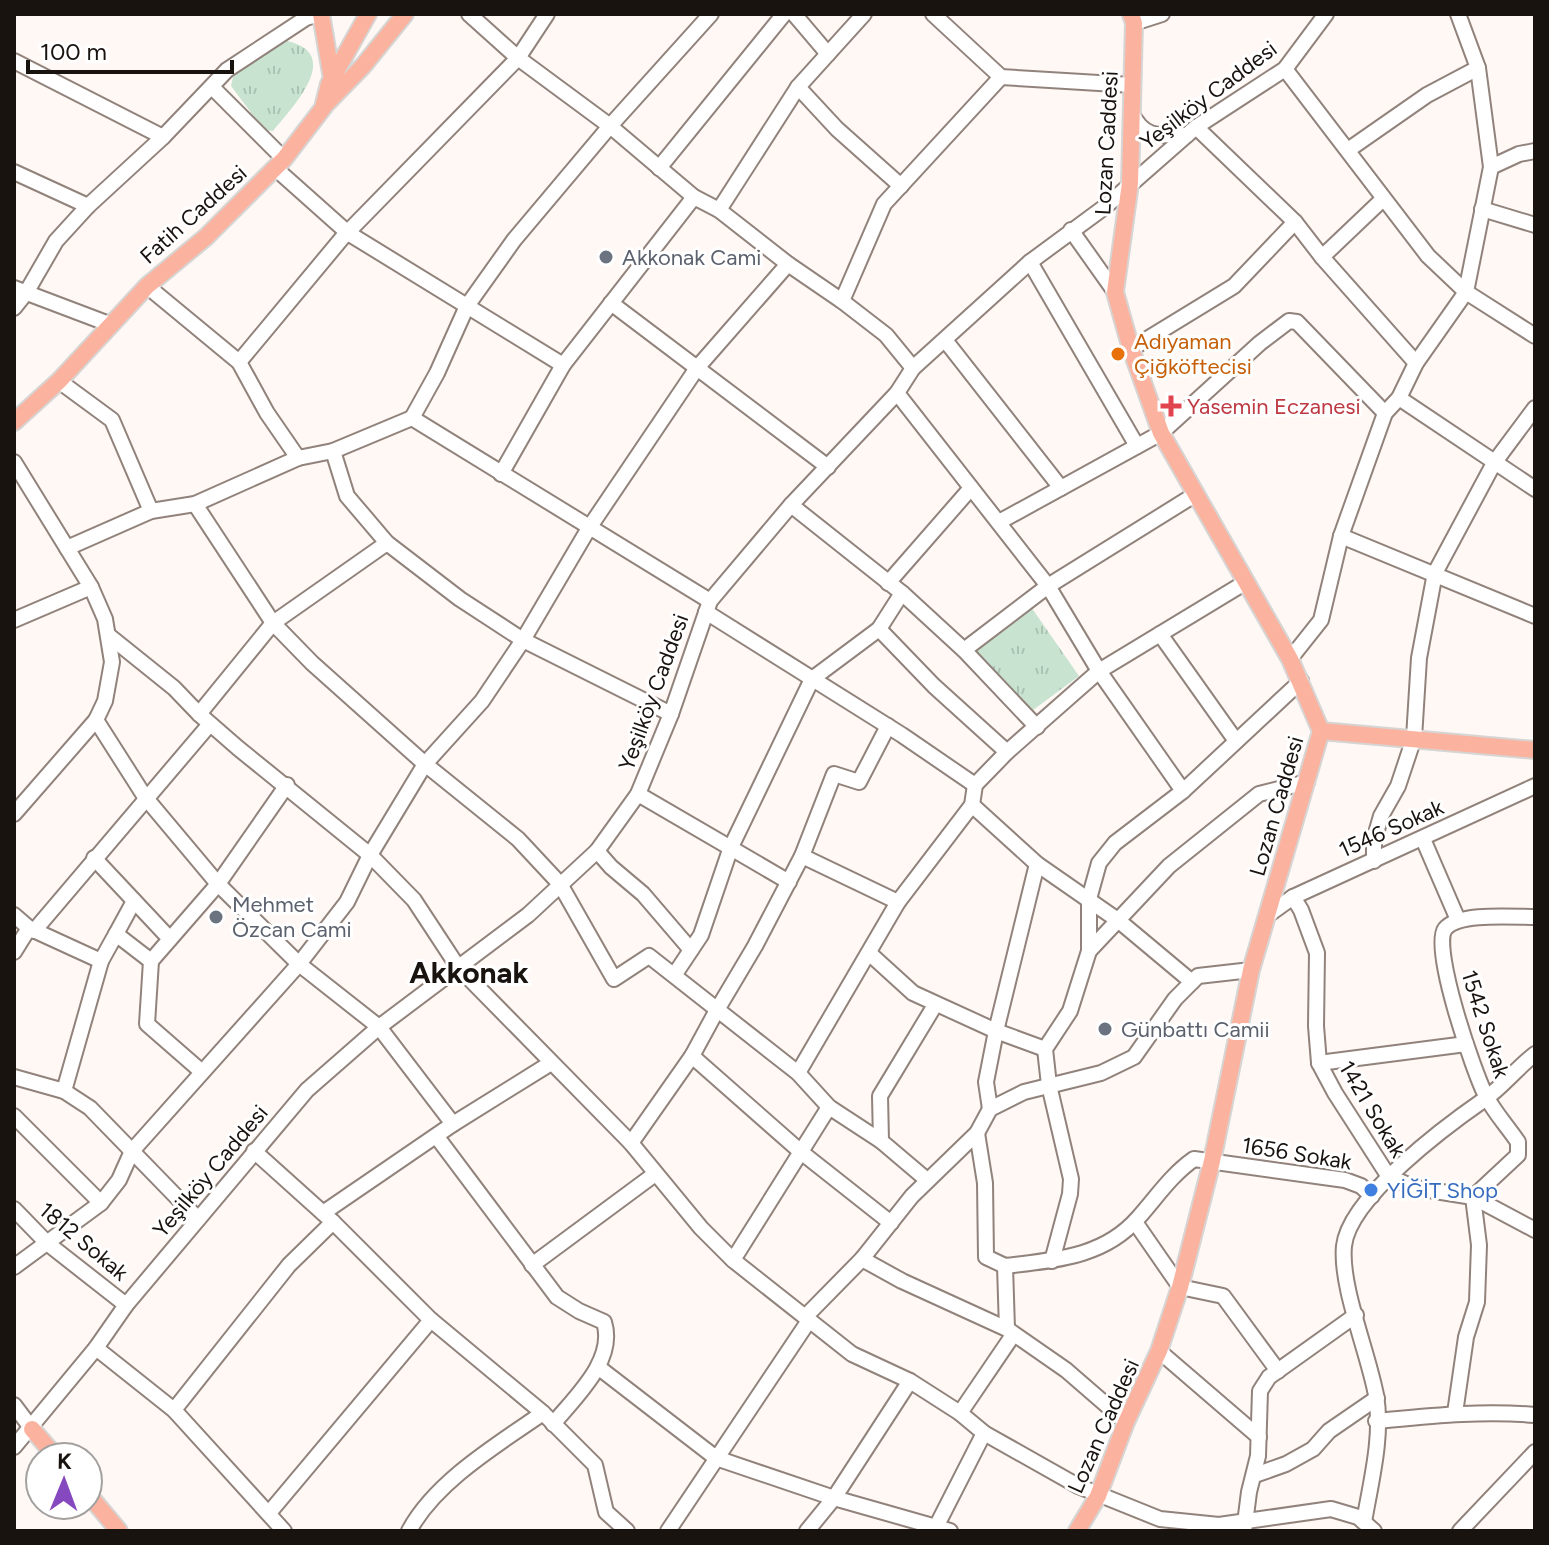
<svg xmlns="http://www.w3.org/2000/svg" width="1549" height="1545" font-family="Figtree,sans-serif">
<defs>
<pattern id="park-tufts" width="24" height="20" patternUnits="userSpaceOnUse" patternTransform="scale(2)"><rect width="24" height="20" fill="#c8e4d1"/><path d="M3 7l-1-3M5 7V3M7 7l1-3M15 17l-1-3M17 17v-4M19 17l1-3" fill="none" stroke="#abc3b2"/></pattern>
</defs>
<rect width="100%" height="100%" fill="#fff8f5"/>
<g fill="url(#park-tufts)">
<path d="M 287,41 C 344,54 293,106 273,131 L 264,130 L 231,86 L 233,77 L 268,51 Z"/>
<polygon points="1029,604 1079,676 1029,713 969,652"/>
</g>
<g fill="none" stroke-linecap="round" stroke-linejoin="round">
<g stroke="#91837b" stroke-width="18">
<g id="minor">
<polyline points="469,14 518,58 610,126 694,197 719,210 788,264 842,301 886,335 913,368"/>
<polyline points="794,14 828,54"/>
<polyline points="933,14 1001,77 1132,85"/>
<polyline points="1134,23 1162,14"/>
<polyline points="14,61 163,137"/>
<polyline points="1285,69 1428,256 1466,292 1535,336"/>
<polyline points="212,87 284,159"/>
<polyline points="798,87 837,129 901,186"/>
<path d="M 1132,114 C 1145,140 1161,135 1187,135"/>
<polyline points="1196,127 1295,222 1322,257 1416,363"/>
<polyline points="1348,150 1427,95 1478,68"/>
<polyline points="1491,167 1519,154 1535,151"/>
<polyline points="275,168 348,233 563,365"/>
<polyline points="659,168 784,14"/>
<polyline points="14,172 88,206"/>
<polyline points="1482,209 1535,225"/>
<polyline points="719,210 798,87 864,14"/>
<polyline points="1071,230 1115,292"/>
<polyline points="1322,257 1383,199"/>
<polyline points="1030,262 1137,446"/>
<polyline points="147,286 239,362 267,413 298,458"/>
<polyline points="14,288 109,324"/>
<polyline points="842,301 884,204 1001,77"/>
<polyline points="611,303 828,467"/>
<polyline points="14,308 26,293 56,241 88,206 163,137 227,70 306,18 319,14"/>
<polyline points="945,340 1061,488"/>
<polyline points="1131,349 1234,286 1295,222"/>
<polyline points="239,362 343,237 518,58 547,14"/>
<polyline points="59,381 112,420 151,511"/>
<polyline points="897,393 1048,586 1099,671 1183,791"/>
<polyline points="1399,398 1535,489"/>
<polyline points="412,418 437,373 467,306 514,240 610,126 711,14"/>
<polyline points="333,451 347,496 387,543 460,599 523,640 671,714"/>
<polyline points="14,462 91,587 105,619 112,662 105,701 96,720 14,814"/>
<polyline points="501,474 563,365 694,197"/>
<polyline points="195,504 273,623 312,663 425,764 518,839 560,884 614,979 649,956 798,1073 829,1107 881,1141 927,1180"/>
<polyline points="791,505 902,593 964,650 1037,727"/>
<polyline points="999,522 1161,433 1260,343 1289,321 1297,322 1385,413"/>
<polyline points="1341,536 1535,616"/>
<polyline points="67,548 151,511 195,504 298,458 333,451 412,418 710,601"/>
<polyline points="888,583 971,488"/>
<polyline points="706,612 902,735 975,785"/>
<polyline points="14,620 91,587"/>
<polyline points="879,629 934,686 1007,752"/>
<polyline points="1160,634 1236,741"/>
<polyline points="108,635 174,688 199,714 238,748 370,855 414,900 458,967 631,1143 701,1228 733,1260 852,1354 910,1381 960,1413 984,1433 1078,1486 1160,1519 1219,1525 1331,1509 1358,1517 1374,1531"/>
<polyline points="964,650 1048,586 1196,494"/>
<polyline points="1290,659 1321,620 1341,536 1385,413 1399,398 1416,363 1466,292 1491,167 1478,68 1458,14"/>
<polyline points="199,714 273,623 387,543"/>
<polyline points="96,720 145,797 218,884 299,964 379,1027 453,1124"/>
<polyline points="638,794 789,882"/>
<polyline points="972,805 1037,864 1119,921 1192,982"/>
<polyline points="1423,839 1458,920"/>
<polyline points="597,851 611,867 643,894 691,950"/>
<polyline points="802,856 898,902"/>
<polyline points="94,858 170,939"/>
<polyline points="1374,861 1374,840 1381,816 1398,786 1414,738 1419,658 1435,573 1494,463 1535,408"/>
<polyline points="1293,897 1301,910 1317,953 1316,1026 1319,1063 1335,1093 1389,1177"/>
<polyline points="14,915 29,928 101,961 116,934 151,961 218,884 287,785"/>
<polyline points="1268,915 1293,897 1535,786"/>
<polyline points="34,931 210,724"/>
<polyline points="116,934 134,901"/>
<polyline points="1089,951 1169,866 1259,794 1307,782"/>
<polyline points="14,952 29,928"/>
<polyline points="869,953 913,993 996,1031 1045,1049"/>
<polyline points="151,961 147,1024 202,1072"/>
<polyline points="675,974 701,935 731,847 812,679 879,629 902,593"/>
<polyline points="692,1056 801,1152 891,1223"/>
<polyline points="1319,1063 1466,1044"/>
<polyline points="798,1073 898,902 972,805 975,785 1007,752 1099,671 1246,582"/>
<polyline points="14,1077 64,1091 90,1108 198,1219"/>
<polyline points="64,1091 101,961"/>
<polyline points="990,1109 986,1082 996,1031 1037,864"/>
<polyline points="14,1116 101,1203"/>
<polyline points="977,1133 985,1183 986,1257 1005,1266 1007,1329"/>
<path d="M 437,1137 L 557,1297 L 579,1311 L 604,1322 C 616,1360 576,1396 553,1424"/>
<polyline points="881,1141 880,1096 935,1005"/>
<polyline points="631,1143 692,1056 717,1010 755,946 802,856 834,774 859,782 888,726"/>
<polyline points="254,1151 333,1222 431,1320 543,1413 595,1465 606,1512 627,1531"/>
<polyline points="1389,1177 1416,1188 1473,1197 1535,1230"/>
<polyline points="14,1209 47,1243 126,1305"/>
<polyline points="323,1213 453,1124 551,1063"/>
<polyline points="1135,1222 1180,1287 1223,1296 1278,1371"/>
<polyline points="862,1259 902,1281 1007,1329 1066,1370 1126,1422"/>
<polyline points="733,1260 829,1107"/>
<polyline points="1052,1261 1070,1194 1071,1179 1049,1085 1045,1049 1070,1011 1089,951 1089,899 1099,863 1115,843 1183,791 1301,681"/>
<polyline points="532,1265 655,1174"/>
<path d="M 1005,1266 C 1053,1260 1103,1258 1138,1218 C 1156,1198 1171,1175 1194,1159 L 1345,1180 L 1361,1186 L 1372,1196"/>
<polyline points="14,1267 101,1203 119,1180 132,1151 299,964 347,902 370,855 425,764 482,701 523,640 589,528 697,368 788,264"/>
<polyline points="806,1316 862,1259 912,1196 977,1133 990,1109 1024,1092 1101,1073 1134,1057 1175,999 1198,976 1251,970"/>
<polyline points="96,1348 174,1410 284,1531"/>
<polyline points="1159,1351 1259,1437"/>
<polyline points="598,1367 716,1458 834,1498 950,1531"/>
<polyline points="14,1405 32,1429"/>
<polyline points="174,1410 289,1265 333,1222"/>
<polyline points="960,1413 1013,1335"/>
<path d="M 1455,1413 L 1466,1337 L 1477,1302 L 1479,1245 L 1473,1197 L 1518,1155 L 1518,1142 C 1508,1127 1494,1112 1486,1096 C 1474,1073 1431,948 1445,929 C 1458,912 1514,917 1535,917"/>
<path d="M 1376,1421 C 1429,1416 1482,1410 1535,1415"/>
<polyline points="14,1447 96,1348 126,1305 307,1090 379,1027 528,915 597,851 638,794 671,714 710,601 791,505 897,393 913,368 1030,262 1106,206 1196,127 1285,69 1326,14"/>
<polyline points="1255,1475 1286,1464 1313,1449 1329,1431 1377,1398"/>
<polyline points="269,1513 431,1320"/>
<path d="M 1364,1522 C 1371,1481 1383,1436 1376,1395 C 1368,1352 1340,1286 1344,1246 C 1349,1198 1446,1126 1485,1099 C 1503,1086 1517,1068 1535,1054"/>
<path d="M 409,1531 C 435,1482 498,1444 543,1413"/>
<polyline points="668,1531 808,1322"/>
<polyline points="807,1531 834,1498 910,1381"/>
<polyline points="934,1531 984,1433"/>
<polyline points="1244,1531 1249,1492 1258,1456 1260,1391 1269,1377 1356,1315"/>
<polyline points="1460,1531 1535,1452"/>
</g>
</g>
<g stroke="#d6d5d4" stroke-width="20">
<g id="major">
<polyline points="321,14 332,79"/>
<polyline points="324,106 363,66 405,14"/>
<polyline points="14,422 59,381 147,286 206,237 284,159 323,108 329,84 368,14"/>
<polyline points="1321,731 1535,750"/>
<polyline points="32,1429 56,1457"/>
<polyline points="88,1494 119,1531"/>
<polyline points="1077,1531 1098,1496 1126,1422 1159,1351 1180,1287 1212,1161 1251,970 1321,731 1290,659 1161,433 1131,349 1115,292 1130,183 1134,23 1131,14"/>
</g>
</g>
<use href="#minor" stroke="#fff" stroke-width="14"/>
<use href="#major" stroke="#fbb3a0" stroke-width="16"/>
</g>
<g fill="#6b7280" stroke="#fff" stroke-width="3">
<circle cx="606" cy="257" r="8"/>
<circle cx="216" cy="917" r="8"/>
<circle cx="1105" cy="1029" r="8"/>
</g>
<circle fill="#e8710a" stroke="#fff" stroke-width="3" cx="1118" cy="354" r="8"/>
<path fill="#e0444e" stroke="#fff" stroke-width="3" d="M1167 394h8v8h8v8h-8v8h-8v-8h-8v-8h8z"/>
<circle fill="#3f7fe0" stroke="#fff" stroke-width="3" cx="1371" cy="1190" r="8"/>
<g text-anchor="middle" stroke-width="6" stroke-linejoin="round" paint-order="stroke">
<g font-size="22" fill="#191310" stroke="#fff">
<text transform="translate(1208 95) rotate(-37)" y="8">Yeşilköy Caddesi</text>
<text transform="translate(1106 143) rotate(-87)" y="8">Lozan Caddesi</text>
<text transform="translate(193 214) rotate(-42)" y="8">Fatih Caddesi</text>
<text transform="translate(653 692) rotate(-70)" y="8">Yeşilköy Caddesi</text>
<text transform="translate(1276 806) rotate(-74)" y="8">Lozan Caddesi</text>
<text transform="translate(1391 828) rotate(-24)" y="8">1546 Sokak</text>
<text transform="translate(1486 1024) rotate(72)" y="8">1542 Sokak</text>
<text transform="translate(1373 1109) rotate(59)" y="8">1421 Sokak</text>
<text transform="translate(1297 1153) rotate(9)" y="8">1656 Sokak</text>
<text transform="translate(210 1171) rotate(-50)" y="8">Yeşilköy Caddesi</text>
<text transform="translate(84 1241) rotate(40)" y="8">1812 Sokak</text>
<text transform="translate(1103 1426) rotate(-66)" y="8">Lozan Caddesi</text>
</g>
<g font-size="22" fill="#5b616d" stroke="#fff" text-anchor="start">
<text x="622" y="265">Akkonak Cami</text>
<text x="232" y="912">Mehmet<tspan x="232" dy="25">Özcan Cami</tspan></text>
<text x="1121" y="1037">Günbattı Camii</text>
</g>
<g font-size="22" fill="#c56008" stroke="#fff" text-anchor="start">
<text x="1134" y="349">Adıyaman<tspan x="1134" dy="25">Çiğköftecisi</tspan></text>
</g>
<g font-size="22" fill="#be3a42" stroke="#fff" text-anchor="start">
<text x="1187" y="414">Yasemin Eczanesi</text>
</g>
<g font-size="22" fill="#366cbe" stroke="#fff" text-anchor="start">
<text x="1387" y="1198">YİĞİT Shop</text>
</g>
<g font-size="30" font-weight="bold" fill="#191310" stroke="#fff">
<text x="469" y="983">Akkonak</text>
</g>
</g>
<rect width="1549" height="1545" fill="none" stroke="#191310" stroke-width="32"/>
<g transform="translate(64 1481) rotate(1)"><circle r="38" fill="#ffffff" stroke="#a3a19f" stroke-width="2"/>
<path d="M0-6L14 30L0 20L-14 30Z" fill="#8648be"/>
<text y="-12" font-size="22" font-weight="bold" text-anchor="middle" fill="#191310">K</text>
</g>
<path d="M28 60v12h204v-12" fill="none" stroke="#191310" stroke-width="4"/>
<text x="40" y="60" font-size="24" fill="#191310" stroke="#ffffff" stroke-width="6" paint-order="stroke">100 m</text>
</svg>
